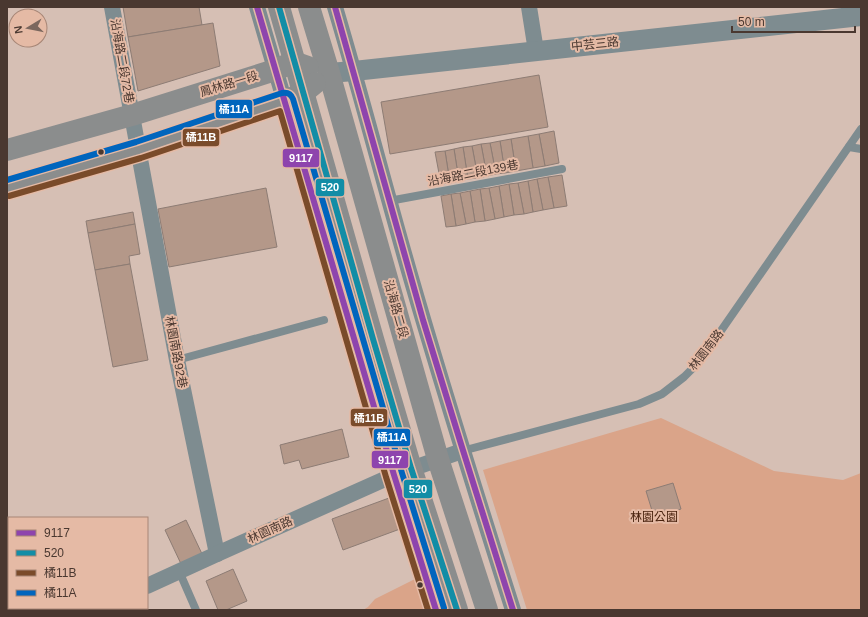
<svg xmlns="http://www.w3.org/2000/svg" width="868" height="617" font-family="Helvetica,'Noto Sans TC',sans-serif">
<rect width="100%" height="100%" fill="#d6bfb4"/>
<g fill="#daa489">
<polygon points="661,418 774,471 843,480 861,473 861,610 527,610 483,470"/>
<polygon points="415,579 418,579 429,610 363,610 368,607 375,599"/>
</g>
<g fill="#b49889" stroke="#8d7c74">
<polygon points="123,7 199,7 202,25 128,37"/>
<polygon points="213,23 220,66 138,91 128,37"/>
<polygon points="539,75 548,127 390,154 381,102"/>
<polygon points="554,131 559,163 545,166 539,134"/>
<polygon points="539,134 545,166 533,168 528,136"/>
<polygon points="528,136 533,168 516,171 511,139"/>
<polygon points="511,139 516,171 505,173 500,141"/>
<polygon points="500,141 505,173 496,174 490,143"/>
<polygon points="490,143 496,174 487,176 481,144"/>
<polygon points="481,144 487,176 478,178 472,146"/>
<polygon points="472,146 478,178 468,179 463,147"/>
<polygon points="463,147 468,179 459,181 454,149"/>
<polygon points="454,149 459,181 450,183 445,151"/>
<polygon points="445,151 450,183 441,184 435,152"/>
<polygon points="562,175 567,206 554,208 548,177"/>
<polygon points="548,177 554,208 543,210 537,179"/>
<polygon points="537,179 543,210 533,212 528,181"/>
<polygon points="528,181 533,212 524,214 518,183"/>
<polygon points="518,183 524,214 514,215 509,184"/>
<polygon points="509,184 514,215 504,217 499,186"/>
<polygon points="499,186 504,217 495,219 489,188"/>
<polygon points="266,188 277,247 169,267 158,209"/>
<polygon points="489,188 495,219 485,221 480,189"/>
<polygon points="480,189 485,221 475,222 470,191"/>
<polygon points="470,191 475,222 466,224 460,193"/>
<polygon points="460,193 466,224 456,226 451,194"/>
<polygon points="451,194 456,226 446,227 441,196"/>
<polygon points="133,212 135,224 88,233 86,221"/>
<polygon points="135,224 140,254 129,256 130,264 95,270 88,233"/>
<polygon points="130,264 148,360 113,367 95,270"/>
<polygon points="342,429 349,457 302,469 299,460 284,464 280,445"/>
<polygon points="673,483 681,509 654,517 646,491"/>
<polygon points="389,498 400,529 343,550 332,519"/>
<polygon points="186,520 203,556 182,566 165,530"/>
<polygon points="233,569 247,601 226,610 218,610 206,581"/>
</g>
<g fill="none" stroke-linecap="round" stroke-linejoin="round">
<g stroke="#7e8c90" stroke-width="8">
<polyline points="849,147 861,149"/>
<polyline points="389,201 562,169"/>
<polyline points="177,360 324,320"/>
<polyline points="462,451 639,404 662,394 684,377 700,361 861,129"/>
<polyline points="179,571 196,610"/>
</g>
<g stroke="#7e8c90" stroke-width="16">
<polyline points="112,7 177,360 217,554"/>
<polyline points="257,7 394,475 436,610"/>
<path d="M 335,7 C 362,97 385,188 411,278 C 443,389 478,500 513,610"/>
<polyline points="529,7 536,51"/>
<polyline points="147,586 217,554 394,475 462,451"/>
<polyline points="97,610 102,608"/>
</g>
<polyline stroke="#7e8c90" stroke-width="20" points="329,73 354,71 861,16"/>
<g stroke="#8b8d8d" stroke-width="22">
<polyline points="279,7 373,339 411,468 457,610"/>
<polyline points="309,7 329,73 438,459 487,610"/>
<polyline points="7,150 132,115 275,70 294,62 308,67"/>
<polyline points="7,188 138,150 285,101 303,93 315,83"/>
</g>
<g stroke="#e5baa5" stroke-width="9">
<g id="bus-1">
<polyline points="257,7 394,475 436,610"/>
<polyline points="335,7 423,320 461,444 513,610"/>
</g>
</g>
<g stroke="#e5baa5" stroke-width="9">
<polyline id="bus-2" points="279,7 373,339 411,468 457,610"/>
</g>
<g stroke="#e5baa5" stroke-width="9">
<polyline id="bus-3" points="9,196 141,158 280,111 386,477 428,610"/>
</g>
<g stroke="#e5baa5" stroke-width="9">
<path id="bus-4" d="M 7,180 L 136,142 L 282,93 C 287,92 291,94 293,99 L 402,473 L 444,608"/>
</g>
<use href="#bus-1" stroke="#8e44ad" stroke-width="6"/>
<use href="#bus-2" stroke="#128da6" stroke-width="6"/>
<use href="#bus-3" stroke="#7a4b2a" stroke-width="6"/>
<use href="#bus-4" stroke="#0065bd" stroke-width="6"/>
</g>
<g fill="#4a3830" stroke="#e5baa5" stroke-width="1.5">
<circle cx="101" cy="152" r="3.5"/>
<circle cx="420" cy="585" r="3.5"/>
</g>
<g text-anchor="middle" stroke-width="4" stroke-linejoin="round" paint-order="stroke">
<g font-size="12" fill="#4a3830" stroke="#e5baa5">
<text transform="translate(595 44) rotate(-6)" y="4">中芸三路</text>
<text transform="translate(122 61) rotate(80)" y="4">沿海路二段72巷</text>
<text transform="translate(229 84) rotate(-17)" y="4">鳳林路一段</text>
<text transform="translate(473 173) rotate(-11)" y="4">沿海路二段139巷</text>
<text transform="translate(396 309) rotate(74)" y="4">沿海路二段</text>
<text transform="translate(706 350) rotate(-52)" y="4">林園南路</text>
<text transform="translate(176 352) rotate(79)" y="4">林園南路92巷</text>
<text transform="translate(270 530) rotate(-24)" y="4">林園南路</text>
</g>
<g font-size="12" fill="#47200c" stroke="#e5baa5">
<text x="654" y="521">林園公園</text>
</g>
</g>
<g stroke="#e5baa5" stroke-width="1.5">
<rect x="215" y="99" width="38" height="20" rx="4" fill="#0065bd"/>
<rect x="182" y="128" width="38" height="19" rx="4" fill="#7a4b2a"/>
<rect x="282" y="148" width="38" height="20" rx="4" fill="#8e44ad"/>
<rect x="315" y="178" width="30" height="19" rx="4" fill="#128da6"/>
<rect x="350" y="408" width="38" height="19" rx="4" fill="#7a4b2a"/>
<rect x="373" y="428" width="38" height="19" rx="4" fill="#0065bd"/>
<rect x="371" y="450" width="38" height="19" rx="4" fill="#8e44ad"/>
<rect x="403" y="479" width="30" height="20" rx="4" fill="#128da6"/>
</g>
<g font-size="11" text-anchor="middle" font-weight="bold" fill="#fff">
<text x="234" y="113">橘11A</text>
<text x="201" y="141">橘11B</text>
<text x="301" y="162">9117</text>
<text x="330" y="191">520</text>
<text x="369" y="422">橘11B</text>
<text x="392" y="441">橘11A</text>
<text x="390" y="464">9117</text>
<text x="418" y="493">520</text>
</g>
<rect width="868" height="617" fill="none" stroke="#4a3830" stroke-width="16"/>
<rect x="8" y="517" width="140" height="92" fill="#e5baa5" stroke="#a78676"/>
<rect x="16" y="530" width="20" height="6" fill="#8e44ad" stroke="#a78676"/>
<text x="44" y="537" font-size="12" fill="#4a3830">9117</text>
<rect x="16" y="550" width="20" height="6" fill="#128da6" stroke="#a78676"/>
<text x="44" y="557" font-size="12" fill="#4a3830">520</text>
<rect x="16" y="570" width="20" height="6" fill="#7a4b2a" stroke="#a78676"/>
<text x="44" y="577" font-size="12" fill="#4a3830">橘11B</text>
<rect x="16" y="590" width="20" height="6" fill="#0065bd" stroke="#a78676"/>
<text x="44" y="597" font-size="12" fill="#4a3830">橘11A</text>
<g transform="translate(28 28) rotate(260)"><circle r="19" fill="#e5baa5" stroke="#a78676"/>
<path d="M0-3L7 15L0 10L-7 15Z" fill="#7b675e"/>
<text y="-6" font-size="11" font-weight="bold" text-anchor="middle" fill="#4a3830">N</text>
</g>
<path d="M732 26v6h123v-6" fill="none" stroke="#4a3830" stroke-width="2"/>
<text x="738" y="26" font-size="12" fill="#4a3830" stroke="#e5baa5" stroke-width="3" paint-order="stroke">50 m</text>
</svg>
